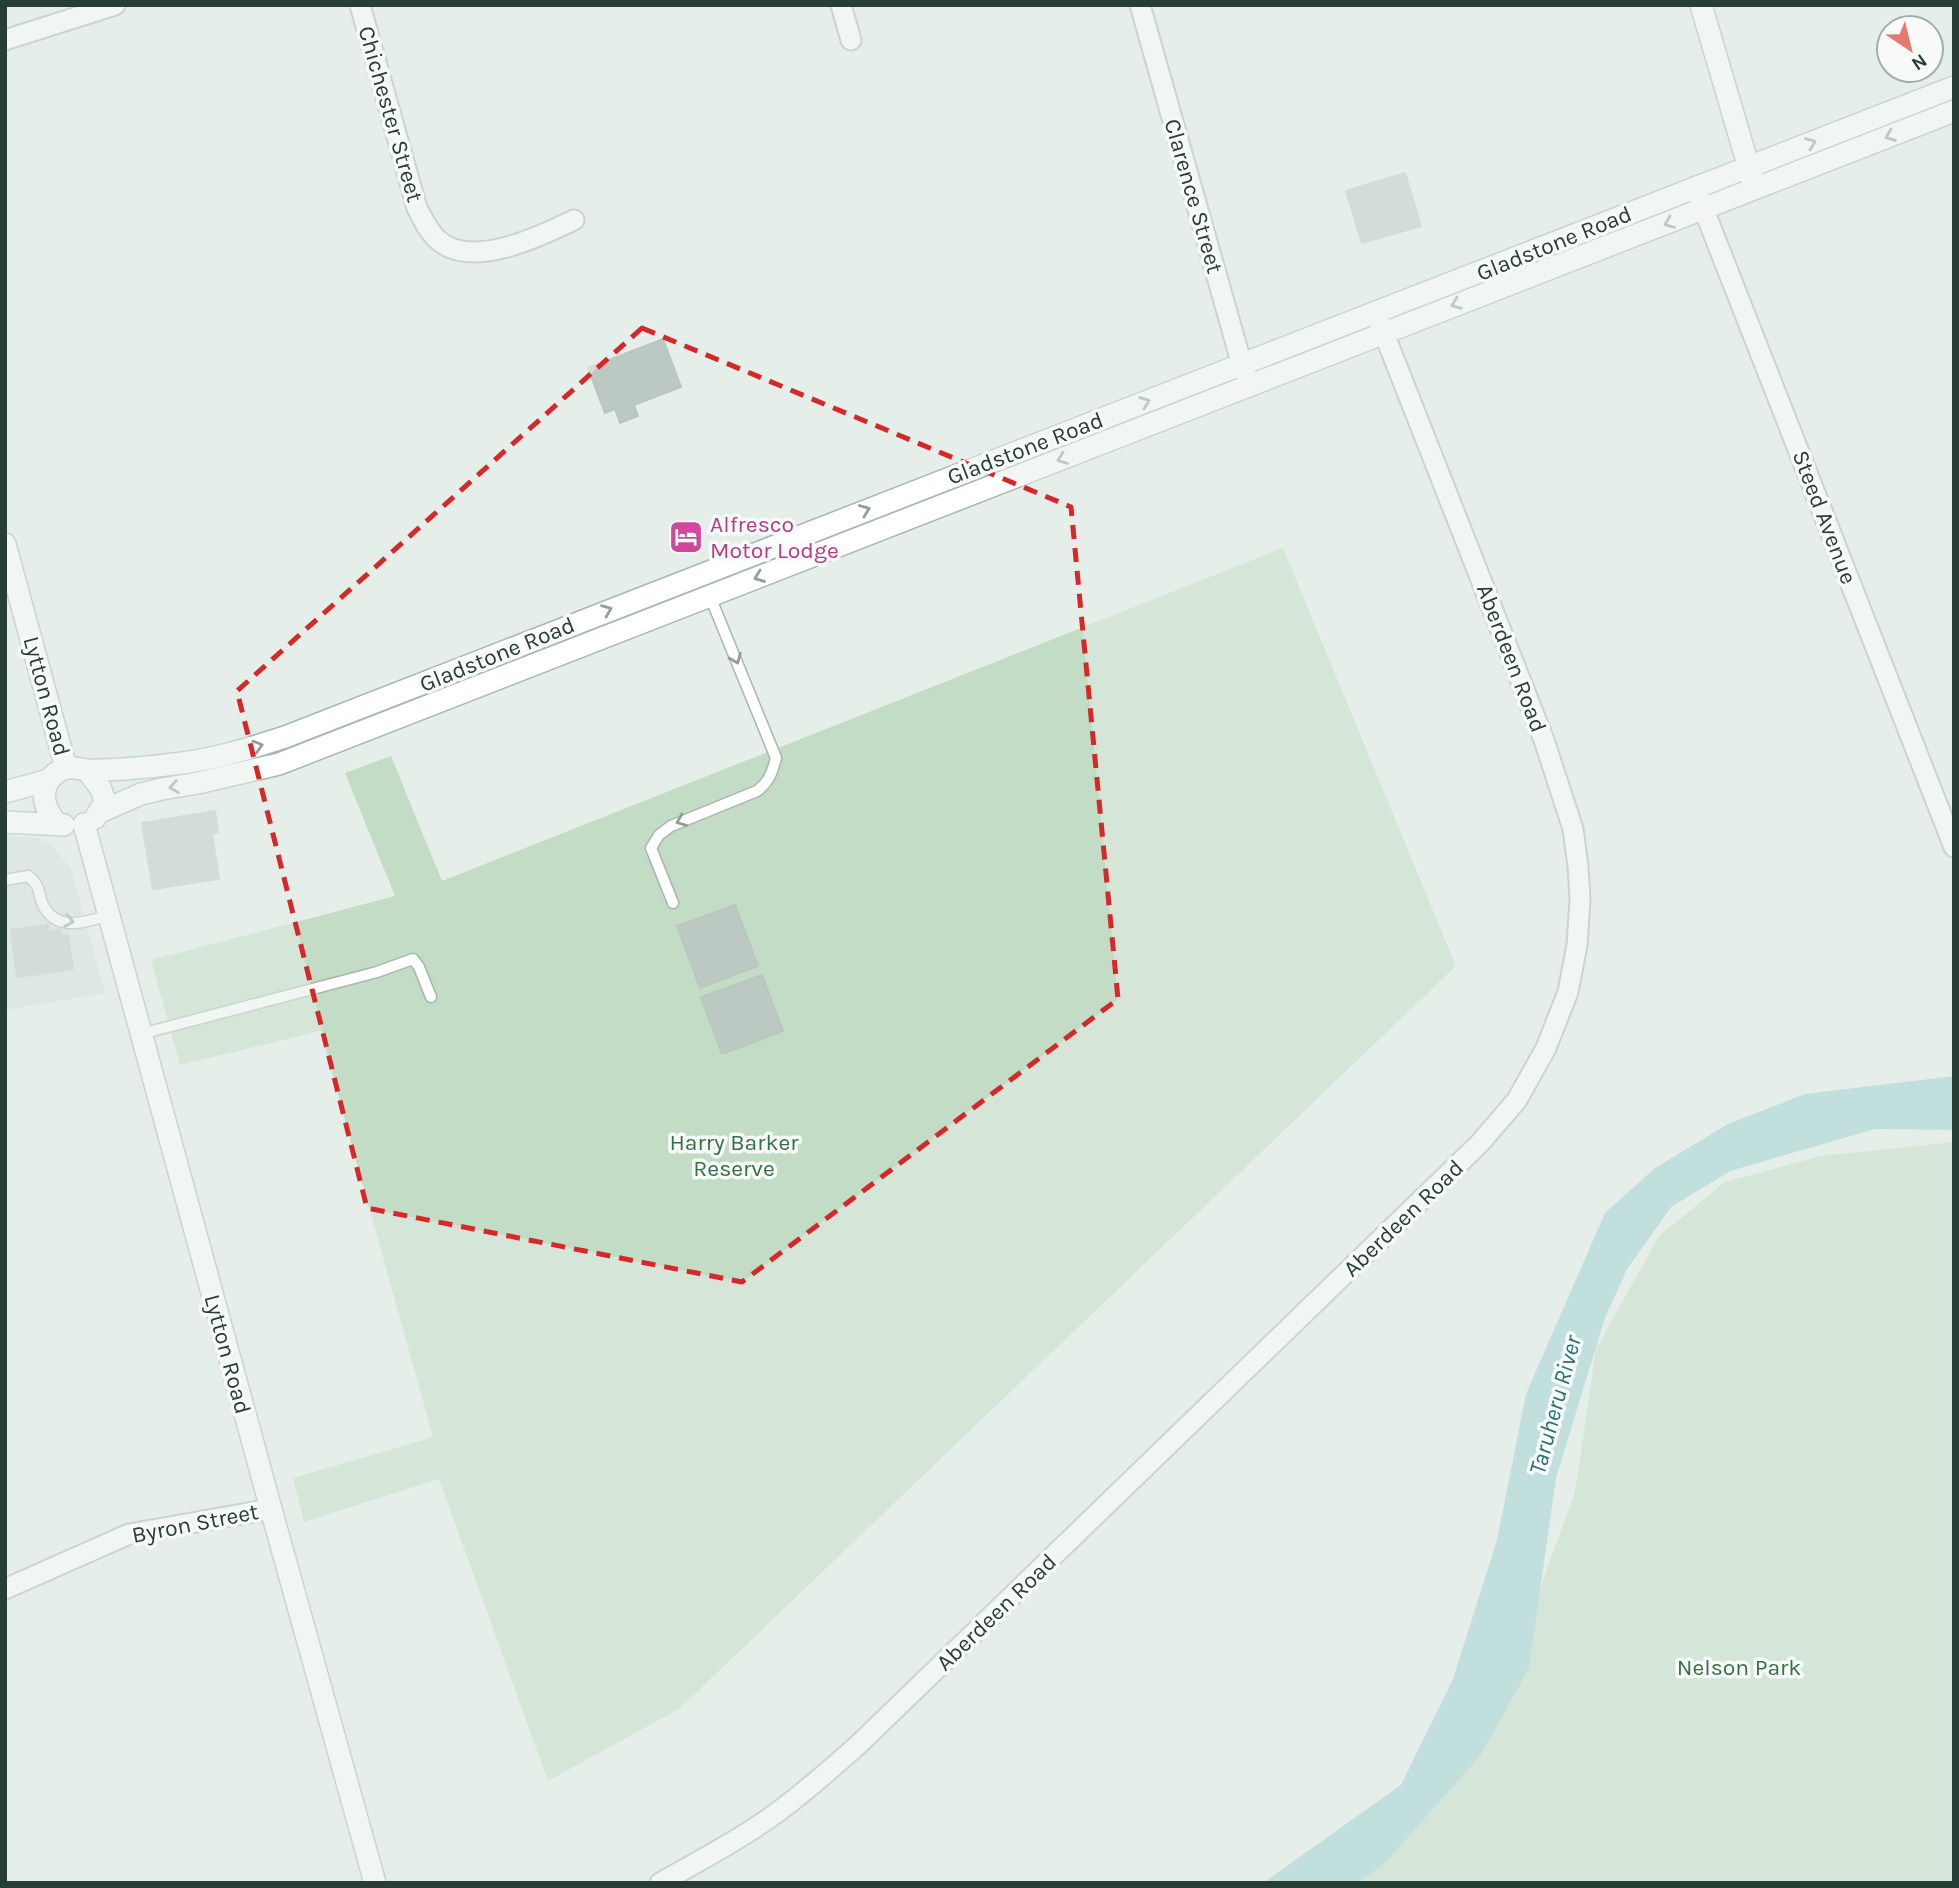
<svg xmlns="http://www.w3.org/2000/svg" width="1959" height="1888" font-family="Karla,sans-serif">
<rect width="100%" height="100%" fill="#e6eee9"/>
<polygon fill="#d5ddd8" points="5,836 36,838 50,843 71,869 105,993 5,1010"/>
<g fill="#c2dcc5">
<polygon points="1283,548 1456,966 679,1709 548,1781 439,1479 304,1522 293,1478 433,1437 320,1031 180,1065 151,960 395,896 345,773 391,756 442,881"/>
<polygon points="1954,1142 1954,1883 1348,1883 1487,1734 1575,1492 1596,1349 1659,1236 1725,1182 1820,1156"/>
</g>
<polygon fill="#95cccc" points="1954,1076 1954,1130 1875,1129 1730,1171 1671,1207 1627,1269 1605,1318 1556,1478 1529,1668 1480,1756 1384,1864 1357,1883 1263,1883 1401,1785 1453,1679 1497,1540 1526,1394 1605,1213 1655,1168 1728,1124 1805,1094"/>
<g fill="#bcc8c2" stroke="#b9c7bf" stroke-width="2">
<polygon points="1405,173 1421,226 1362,243 1346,191"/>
<polygon points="663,339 681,387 634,405 638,416 620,423 615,409 605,413 588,368"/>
<polygon points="215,811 218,832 212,834 219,879 153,889 142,823"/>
<polygon points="735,905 758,966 700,988 677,926"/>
<polygon points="48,925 49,931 60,930 61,936 68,935 73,969 17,977 11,930"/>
<polygon points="762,975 783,1031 722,1054 701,997"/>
</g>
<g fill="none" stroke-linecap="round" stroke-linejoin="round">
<g stroke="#a9b6af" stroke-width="13">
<g id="service">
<path d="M 5,880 L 28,876 C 42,887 37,892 43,905 C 57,933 87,922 109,915"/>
<path d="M 673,903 L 651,848 L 659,835 L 671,826 L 757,791 C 769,782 772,773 776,758 L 709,594"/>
<polyline points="141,1034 377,972 413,959 419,967 431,997"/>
</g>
</g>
<g stroke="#a9b6af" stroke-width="23">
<g id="minor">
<path d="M 360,5 L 417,208 C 423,220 429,232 438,240 C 471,270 541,236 574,220"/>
<polyline points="841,5 851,40"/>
<polyline points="1140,5 1242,365 1250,385"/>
<polyline points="5,40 115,5"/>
<polyline points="1695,187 1954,847"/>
<polyline points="5,1589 129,1534 271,1509"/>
<path d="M 660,1883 C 699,1861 739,1840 775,1814 C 804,1793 831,1769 858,1745 L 1480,1143 L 1517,1100 L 1546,1048 L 1568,992 L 1577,945 L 1580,899 L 1578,866 L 1573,829 L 1544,740 L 1376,313"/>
</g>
</g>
<g stroke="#a9b6af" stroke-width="24">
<polyline id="tertiary" points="1701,5 1754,185"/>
</g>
<g stroke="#a6b8af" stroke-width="24">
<g id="secondary">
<polyline points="5,544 66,768"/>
<polyline points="87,770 101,789 105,802 95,818"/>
<polyline points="5,792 49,780"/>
<polyline points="100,812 141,794 162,789 198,783 279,764 1954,111"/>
<polyline points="5,822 64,825"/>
<path d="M 57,824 C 42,807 37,783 61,770 C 70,765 78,769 87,770 C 112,771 149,767 174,764 C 212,760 248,749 285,737 L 1954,87"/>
<polyline points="84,824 271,1509 375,1883"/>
</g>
</g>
<use href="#service" stroke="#fff" stroke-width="10"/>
<use href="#minor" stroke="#fff" stroke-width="19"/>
<use href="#tertiary" stroke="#fff" stroke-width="21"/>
<use href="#secondary" stroke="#fff" stroke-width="21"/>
</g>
<defs><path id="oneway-chevron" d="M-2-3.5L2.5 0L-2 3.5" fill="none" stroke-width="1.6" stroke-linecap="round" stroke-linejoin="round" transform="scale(1.75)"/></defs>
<g stroke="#939e9a">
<use href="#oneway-chevron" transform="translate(1890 136) rotate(159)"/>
<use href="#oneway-chevron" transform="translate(1811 143) rotate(-21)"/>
<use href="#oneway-chevron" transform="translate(1669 223) rotate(159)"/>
<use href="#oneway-chevron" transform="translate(1456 304) rotate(159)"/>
<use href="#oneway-chevron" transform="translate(1145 402) rotate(-21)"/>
<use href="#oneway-chevron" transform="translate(1062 459) rotate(159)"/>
<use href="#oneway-chevron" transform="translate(865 510) rotate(-21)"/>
<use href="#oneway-chevron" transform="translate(759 577) rotate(159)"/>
<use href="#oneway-chevron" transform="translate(607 610) rotate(-22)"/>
<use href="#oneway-chevron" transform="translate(736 659) rotate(68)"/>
<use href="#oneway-chevron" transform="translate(258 746) rotate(-17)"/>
<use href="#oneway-chevron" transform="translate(174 787) rotate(171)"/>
<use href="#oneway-chevron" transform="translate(681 821) rotate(158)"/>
<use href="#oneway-chevron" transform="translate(69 921) rotate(10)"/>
</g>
<path d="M0 0H1959V1888H0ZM 642,328 L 1071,507 L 1118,999 L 742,1282 L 367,1208 L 237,691 Z" fill="#e6eee9" fill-opacity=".55" fill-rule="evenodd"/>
<path fill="none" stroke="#d62828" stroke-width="5" stroke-dasharray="14 9" stroke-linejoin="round" d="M 642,328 L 1071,507 L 1118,999 L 742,1282 L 367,1208 L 237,691 Z"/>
<defs>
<g id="hotel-square" transform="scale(1.75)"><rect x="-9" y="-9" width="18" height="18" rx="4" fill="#d1479c" stroke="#f7faf8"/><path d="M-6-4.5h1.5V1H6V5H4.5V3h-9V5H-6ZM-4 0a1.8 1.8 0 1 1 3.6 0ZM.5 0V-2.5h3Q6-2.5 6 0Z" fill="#fff"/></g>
</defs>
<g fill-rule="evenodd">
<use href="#hotel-square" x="686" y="537"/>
</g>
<g text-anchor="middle" stroke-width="7" stroke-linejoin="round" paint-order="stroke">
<g font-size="23" fill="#273e34" stroke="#f7faf8">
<text transform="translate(391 114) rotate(74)" y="8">Chichester Street</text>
<text transform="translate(1194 196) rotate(74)" y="8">Clarence Street</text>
<text transform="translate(1554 243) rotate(-22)" y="8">Gladstone Road</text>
<text transform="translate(1025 448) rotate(-21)" y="8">Gladstone Road</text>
<text transform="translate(1825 517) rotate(69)" y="8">Steed Avenue</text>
<text transform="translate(497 654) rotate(-22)" y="8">Gladstone Road</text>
<text transform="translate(1512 658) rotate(69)" y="8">Aberdeen Road</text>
<text transform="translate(47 696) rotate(75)" y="8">Lytton Road</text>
<text transform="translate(1403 1218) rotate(-44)" y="8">Aberdeen Road</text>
<text transform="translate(228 1354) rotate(75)" y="8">Lytton Road</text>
<text transform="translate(195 1523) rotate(-11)" y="8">Byron Street</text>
<text transform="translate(996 1612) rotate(-44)" y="8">Aberdeen Road</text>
</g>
<g font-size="23" fill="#b23c85" stroke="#f7faf8" text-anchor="start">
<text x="710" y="532">Alfresco<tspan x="710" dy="26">Motor Lodge</tspan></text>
</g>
<g font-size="23" fill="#357143" stroke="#f7faf8">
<text x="734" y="1150">Harry Barker<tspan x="734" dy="26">Reserve</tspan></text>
<text x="1739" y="1675">Nelson Park</text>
</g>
<g font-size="24" font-style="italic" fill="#277374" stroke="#f7faf8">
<text transform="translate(1555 1405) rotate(-75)" y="8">Taruheru River</text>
</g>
</g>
<rect width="1959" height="1888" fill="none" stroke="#273e34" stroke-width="14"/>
<g transform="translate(1910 49) rotate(145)"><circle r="33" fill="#f7faf8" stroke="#a4afaa" stroke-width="2"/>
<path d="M0-5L12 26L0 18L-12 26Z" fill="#e3796f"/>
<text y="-10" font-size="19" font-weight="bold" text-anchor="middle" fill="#273e34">N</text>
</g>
</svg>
